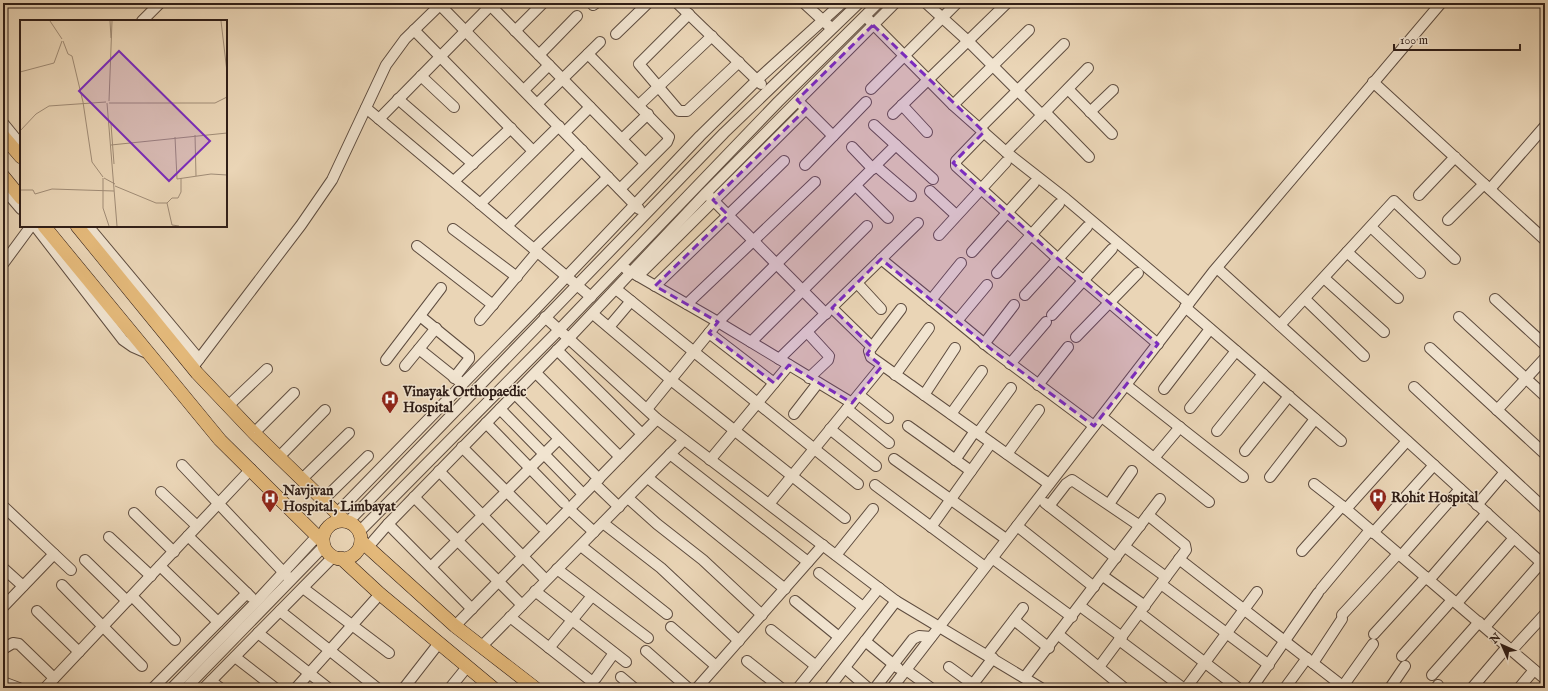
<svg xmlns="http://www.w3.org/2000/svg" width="1548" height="691" font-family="'IM FELL English',serif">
<rect width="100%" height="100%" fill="#ead5b6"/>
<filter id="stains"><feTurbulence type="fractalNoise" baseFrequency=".005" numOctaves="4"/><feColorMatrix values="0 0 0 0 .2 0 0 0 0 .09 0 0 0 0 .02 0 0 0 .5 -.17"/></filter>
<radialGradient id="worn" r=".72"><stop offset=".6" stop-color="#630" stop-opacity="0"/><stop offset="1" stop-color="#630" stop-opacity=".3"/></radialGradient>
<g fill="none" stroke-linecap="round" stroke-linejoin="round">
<g stroke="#5e4c3f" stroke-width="12">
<g id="minor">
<polyline points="488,3 645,163"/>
<polyline points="677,3 761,84"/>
<polyline points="804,3 829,26"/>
<polyline points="926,3 968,41 1042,115"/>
<polyline points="440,5 639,209"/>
<polyline points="593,5 596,3"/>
<polyline points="689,14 639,64 679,111 687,111 739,62"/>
<polyline points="869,20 953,105 1006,152 1066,199 1189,303"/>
<polyline points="142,21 160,3"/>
<polyline points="414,30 533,151"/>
<polyline points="515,31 543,3"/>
<polyline points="616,34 648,3"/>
<polyline points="588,54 669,137 667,142 620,189"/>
<polyline points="539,55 577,16"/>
<polyline points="421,76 454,107"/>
<polyline points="1373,82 1545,240"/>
<polyline points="871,89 957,3"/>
<polyline points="1068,89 1112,134"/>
<polyline points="524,90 549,65"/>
<polyline points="398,99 473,164"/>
<polyline points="537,104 600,42"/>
<polyline points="639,105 712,36"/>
<polyline points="802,105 833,136"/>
<polyline points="902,105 927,132"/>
<polyline points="953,105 1029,30"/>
<polyline points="366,108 591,297"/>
<polyline points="1045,112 1089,157"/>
<polyline points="1090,112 1113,90"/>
<polyline points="893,114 1007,3"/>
<polyline points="379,119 493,3"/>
<polyline points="3,123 21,145"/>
<polyline points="874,125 933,179"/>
<polyline points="980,128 1064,44"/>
<polyline points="565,132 590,107"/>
<polyline points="984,132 956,161 956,166 1057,258 1158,344"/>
<polyline points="622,139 648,114"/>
<polyline points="852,147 873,169"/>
<polyline points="1006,152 1088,68"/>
<polyline points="805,165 866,102"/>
<polyline points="876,166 911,196"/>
<polyline points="454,181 511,128"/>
<polyline points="856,186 888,218"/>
<polyline points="3,188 21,209"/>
<polyline points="1490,189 1545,126"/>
<polyline points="930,191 956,215"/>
<polyline points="1419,195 1455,157"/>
<polyline points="709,196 826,314"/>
<polyline points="480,204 559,126"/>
<polyline points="1448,220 1484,184"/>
<polyline points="35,226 123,340 133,347 149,354"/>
<polyline points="88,226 199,359"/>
<polyline points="507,226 582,150"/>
<polyline points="1371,227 1420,273"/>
<polyline points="453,229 517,277"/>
<polyline points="939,235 1006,162"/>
<polyline points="417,246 493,305"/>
<polyline points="534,249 608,177"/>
<polyline points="972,252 1034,183"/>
<polyline points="1347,252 1398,298"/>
<polyline points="881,259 991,349 1094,426"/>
<polyline points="3,264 31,226"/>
<polyline points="1217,268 1545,566"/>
<polyline points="626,269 718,322 852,403"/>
<polyline points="997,273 1059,204"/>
<polyline points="638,276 806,109"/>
<polyline points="1324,278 1384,332"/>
<polyline points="857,283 881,309"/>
<polyline points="655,286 784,161"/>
<polyline points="616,289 858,484"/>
<polyline points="1025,295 1087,227"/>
<polyline points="1305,299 1364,356"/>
<polyline points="1495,299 1545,345"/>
<polyline points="931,300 961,263"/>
<polyline points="687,304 815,182"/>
<polyline points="1185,307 1341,441"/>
<polyline points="832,308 872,347"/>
<polyline points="901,309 869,351 871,357 1049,484"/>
<polyline points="593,314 671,380 845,518"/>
<polyline points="1052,315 1112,249"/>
<polyline points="420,316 469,356 469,359 454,378"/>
<polyline points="545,317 657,419 867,579 896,601 1041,688"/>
<polyline points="1459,317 1545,396"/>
<polyline points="480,320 537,252"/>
<polyline points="957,321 987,285"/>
<polyline points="1280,325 1394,201 1455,259"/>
<polyline points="609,327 631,301"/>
<polyline points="807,332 829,356 828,360 809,378"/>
<polyline points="709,333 774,383"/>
<polyline points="1076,337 1138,273"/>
<polyline points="751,342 867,226"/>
<polyline points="984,344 1014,305"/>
<polyline points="1430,348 1545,454"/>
<polyline points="419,349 459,381"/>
<polyline points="557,350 642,434"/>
<polyline points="779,359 918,223"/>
<polyline points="386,360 441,288"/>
<polyline points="1010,364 1046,322"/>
<polyline points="405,366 436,328"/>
<polyline points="193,367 301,225 332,180 386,65 405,39 442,3"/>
<polyline points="536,373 620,457"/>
<polyline points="895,375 929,328"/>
<polyline points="1038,385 1068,347"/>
<polyline points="1126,385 1243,477"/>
<polyline points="1414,387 1545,509"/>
<polyline points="1164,389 1210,329"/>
<polyline points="515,394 599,479"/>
<polyline points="859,395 888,418"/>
<polyline points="924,395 955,348"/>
<polyline points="228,406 267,369"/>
<polyline points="1190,408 1236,351"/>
<polyline points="500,409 583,494"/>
<polyline points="647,409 718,322 896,145"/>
<polyline points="847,409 889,443"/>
<polyline points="1497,410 1545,358"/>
<polyline points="794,414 818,383"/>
<polyline points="951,414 982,371"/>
<polyline points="1102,417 1209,502"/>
<polyline points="486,423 564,503"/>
<polyline points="908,426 971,471"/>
<polyline points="830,429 876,466"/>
<polyline points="1217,431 1263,374"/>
<polyline points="254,433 294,393"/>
<polyline points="978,433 1011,388"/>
<polyline points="462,447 542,527"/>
<polyline points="1245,451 1289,396"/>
<polyline points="670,454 808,562"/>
<polyline points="1007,454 1039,410"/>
<polyline points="279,457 325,410"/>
<polyline points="1154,458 1180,427"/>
<polyline points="894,459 1006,539"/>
<polyline points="710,460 789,365"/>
<polyline points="955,460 975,431"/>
<polyline points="182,465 288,577"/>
<polyline points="439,471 546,580"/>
<polyline points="1270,477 1315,419"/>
<polyline points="648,478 785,589"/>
<polyline points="302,479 349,433"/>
<polyline points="594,483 619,507"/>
<polyline points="1314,484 1346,509 1545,679"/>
<polyline points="875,485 985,567"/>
<polyline points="161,492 197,526"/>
<polyline points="414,497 522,605"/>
<polyline points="628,498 657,524 703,560 762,615"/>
<polyline points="323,500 368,456"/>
<polyline points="1045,503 1116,558"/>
<polyline points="769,504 882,366"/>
<polyline points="1109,504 1132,471"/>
<polyline points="1477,505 1505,472"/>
<polyline points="3,506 71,570"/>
<polyline points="1049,506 1066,484 1072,480 1140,526"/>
<polyline points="569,509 594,532"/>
<polyline points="1346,509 1407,441"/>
<polyline points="134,513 174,552"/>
<polyline points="337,513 530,315 700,136 757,80 842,3"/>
<polyline points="348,522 724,133 859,3"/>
<polyline points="603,523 661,568 739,641"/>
<polyline points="388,524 472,609"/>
<polyline points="1017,526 1094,587"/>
<polyline points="931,527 991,443"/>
<polyline points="359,532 554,335 778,102 878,3"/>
<polyline points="1373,533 1434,465"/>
<polyline points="188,536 251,597"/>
<polyline points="109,537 151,576"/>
<polyline points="581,546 667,614"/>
<polyline points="368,547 388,524 569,338 706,193 895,3"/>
<polyline points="1125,547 1166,577"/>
<polyline points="1302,551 1342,506"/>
<polyline points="836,555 873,509"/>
<polyline points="1401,556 1460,489"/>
<polyline points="992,558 1072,617"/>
<polyline points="1179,559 1345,688"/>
<polyline points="85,560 127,601"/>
<polyline points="160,566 218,622"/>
<polyline points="431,567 559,439"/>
<polyline points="3,568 23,586"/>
<polyline points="557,569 648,638"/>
<polyline points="819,573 863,607"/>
<polyline points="1103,576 1145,606"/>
<polyline points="1429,580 1487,513"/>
<polyline points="1161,584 1269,665"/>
<polyline points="62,585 142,666"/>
<polyline points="303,588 389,653"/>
<polyline points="1321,589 1370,530"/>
<polyline points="535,591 626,662"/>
<polyline points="132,596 175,640"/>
<polyline points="795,601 839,637"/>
<polyline points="1457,603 1514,538"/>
<polyline points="1080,606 1122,637"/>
<polyline points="3,607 54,554"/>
<polyline points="37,611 79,652"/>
<polyline points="280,611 377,688"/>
<polyline points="1140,613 1238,688"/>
<polyline points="1342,615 1398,554"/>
<polyline points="510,617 590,680 593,681 596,678 614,653"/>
<polyline points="1014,620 1049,648"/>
<polyline points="455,626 657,419"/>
<polyline points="671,627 716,666"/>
<polyline points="1485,627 1541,563"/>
<polyline points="771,630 816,666"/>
<polyline points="258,633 328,688"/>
<polyline points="1374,634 1426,577"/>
<polyline points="1059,635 1124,688"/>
<polyline points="1119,640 1183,688"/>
<polyline points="865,641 898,668"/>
<polyline points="482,646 684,440"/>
<polyline points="549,648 592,596"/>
<polyline points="3,649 13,643 19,644 54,678"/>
<polyline points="1512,650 1545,614"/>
<polyline points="646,651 688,688"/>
<polyline points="987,655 1023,608"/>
<polyline points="1402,656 1452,600"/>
<polyline points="235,657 275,688"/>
<polyline points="747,661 781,688"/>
<polyline points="1313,663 1342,619"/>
<polyline points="949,667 978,688"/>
<polyline points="1099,667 1186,550 1185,545 1148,515"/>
<polyline points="845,668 868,688"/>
<polyline points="906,670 931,688"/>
<polyline points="1432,675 1479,622"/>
<polyline points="621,677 634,688"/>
<polyline points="1025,677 1160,499"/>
<polyline points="211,681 220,688"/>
<polyline points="3,682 19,688"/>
<polyline points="1343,686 1373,644"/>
<polyline points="45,688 251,469"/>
<polyline points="153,688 247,593"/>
<polyline points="172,688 256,602 317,536"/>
<polyline points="186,688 324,546"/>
<polyline points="204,688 333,557"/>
<polyline points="296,688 380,594"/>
<polyline points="404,688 439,643"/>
<polyline points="450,688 467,667"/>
<polyline points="697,688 823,545"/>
<polyline points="798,688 879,588"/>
<polyline points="829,688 896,601"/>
<polyline points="875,688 913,639 919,636 931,637"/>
<polyline points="892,688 1213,272 1441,3"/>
<polyline points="970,688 993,658"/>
<polyline points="1186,688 1257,592"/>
<polyline points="1252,688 1318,593"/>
<polyline points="1285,688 1307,658"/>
<polyline points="1390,688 1405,666"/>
<polyline points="1436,688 1438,685"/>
<polyline points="1472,688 1507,647"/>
<polyline points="1519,688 1534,670"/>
</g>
</g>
<g stroke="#301e17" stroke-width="14">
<g id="major">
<polyline points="3,136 21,157"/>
<polyline points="3,176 21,198"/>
<polyline points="44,226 220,440 323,542"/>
<polyline points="77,226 197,373 254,433 345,521"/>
<circle cx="342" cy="540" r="19"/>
<polyline points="361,541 455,626 535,688"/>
<polyline points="341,558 380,594 493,688"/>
</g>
</g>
<use href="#minor" stroke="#f1e4d0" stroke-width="10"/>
<use href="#major" stroke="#e5ba7b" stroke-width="13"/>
</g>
<path fill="#7b2cbf" fill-opacity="0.2" stroke="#7b2cbf" stroke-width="3" stroke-dasharray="8 5" stroke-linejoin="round" d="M 873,25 L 984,132 L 953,163 L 1057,258 L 1158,344 L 1094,426 L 991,349 L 881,259 L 832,308 L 872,347 L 867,354 L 882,366 L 852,403 L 789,365 L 774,383 L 709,333 L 718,322 L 655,286 L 728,215 L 713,200 L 806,109 L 797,100 Z"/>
<defs>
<g id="hospital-pin" transform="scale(0.9)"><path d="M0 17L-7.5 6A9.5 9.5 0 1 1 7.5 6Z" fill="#8f2418" stroke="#f1e4d0"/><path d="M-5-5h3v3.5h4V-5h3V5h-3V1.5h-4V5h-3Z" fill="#fff"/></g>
</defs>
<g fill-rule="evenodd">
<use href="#hospital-pin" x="390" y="399"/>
<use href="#hospital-pin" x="1378" y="497"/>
<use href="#hospital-pin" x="270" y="498"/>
</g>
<g text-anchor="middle" stroke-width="3" stroke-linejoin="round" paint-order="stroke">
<g font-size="14" font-weight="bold" fill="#301e17" stroke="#f1e4d0" text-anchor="start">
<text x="403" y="396">Vinayak Orthopaedic<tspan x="403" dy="16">Hospital</tspan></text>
<text x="283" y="495">Navjivan<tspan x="283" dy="16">Hospital, Limbayat</tspan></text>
<text x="1391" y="502">Rohit Hospital</text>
</g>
</g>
<g transform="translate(20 20)">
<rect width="207" height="207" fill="#ead5b6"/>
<path fill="none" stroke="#a08c76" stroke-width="1" d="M 30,1 L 42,19M 90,1 L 91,18M 201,1 L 207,52M 43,21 L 48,34 L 52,36 L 63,82 L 72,142 L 83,157M 0,52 L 34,43 L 42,21M 89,81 L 92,1M 87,83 L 97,206M 89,83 L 195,83 L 207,77M 91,104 L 94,144M 0,111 L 16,94 L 29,86 L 86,82M 175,115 L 176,156M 155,117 L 157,159 L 191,154 L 207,155M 91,125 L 207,113M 83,158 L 83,188 L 89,206M 84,158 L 95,164M 95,166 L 136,183 L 147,183 L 152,178 L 158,178 L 161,172 L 161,158M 0,170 L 13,170 L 15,174 L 32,169 L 94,171M 147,183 L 152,205 L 159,206"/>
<path fill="#7b2cbf" fill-opacity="0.15" stroke="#7b2cbf" stroke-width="2" d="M 99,31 L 190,121 L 149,161 L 59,71 Z"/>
<rect width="207" height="207" fill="none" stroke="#301e17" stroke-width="2"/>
</g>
<rect width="1548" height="691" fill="none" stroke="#ead5b6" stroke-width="16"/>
<rect x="4" y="4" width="1540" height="683" fill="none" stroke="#301e17" stroke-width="2"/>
<rect x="8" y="8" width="1532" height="675" fill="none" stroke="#301e17"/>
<g transform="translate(1502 645) rotate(315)" stroke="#f1e4d0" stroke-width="3" paint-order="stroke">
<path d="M0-3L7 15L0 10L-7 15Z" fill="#301e17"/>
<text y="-6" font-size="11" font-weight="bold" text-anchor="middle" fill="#301e17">N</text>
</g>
<path d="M1394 44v6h126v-6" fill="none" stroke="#301e17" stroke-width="2"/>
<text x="1400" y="44" font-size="12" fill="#301e17" stroke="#f1e4d0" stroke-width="3" paint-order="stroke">100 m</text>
<rect width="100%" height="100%" filter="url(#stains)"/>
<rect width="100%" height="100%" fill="url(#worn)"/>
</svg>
